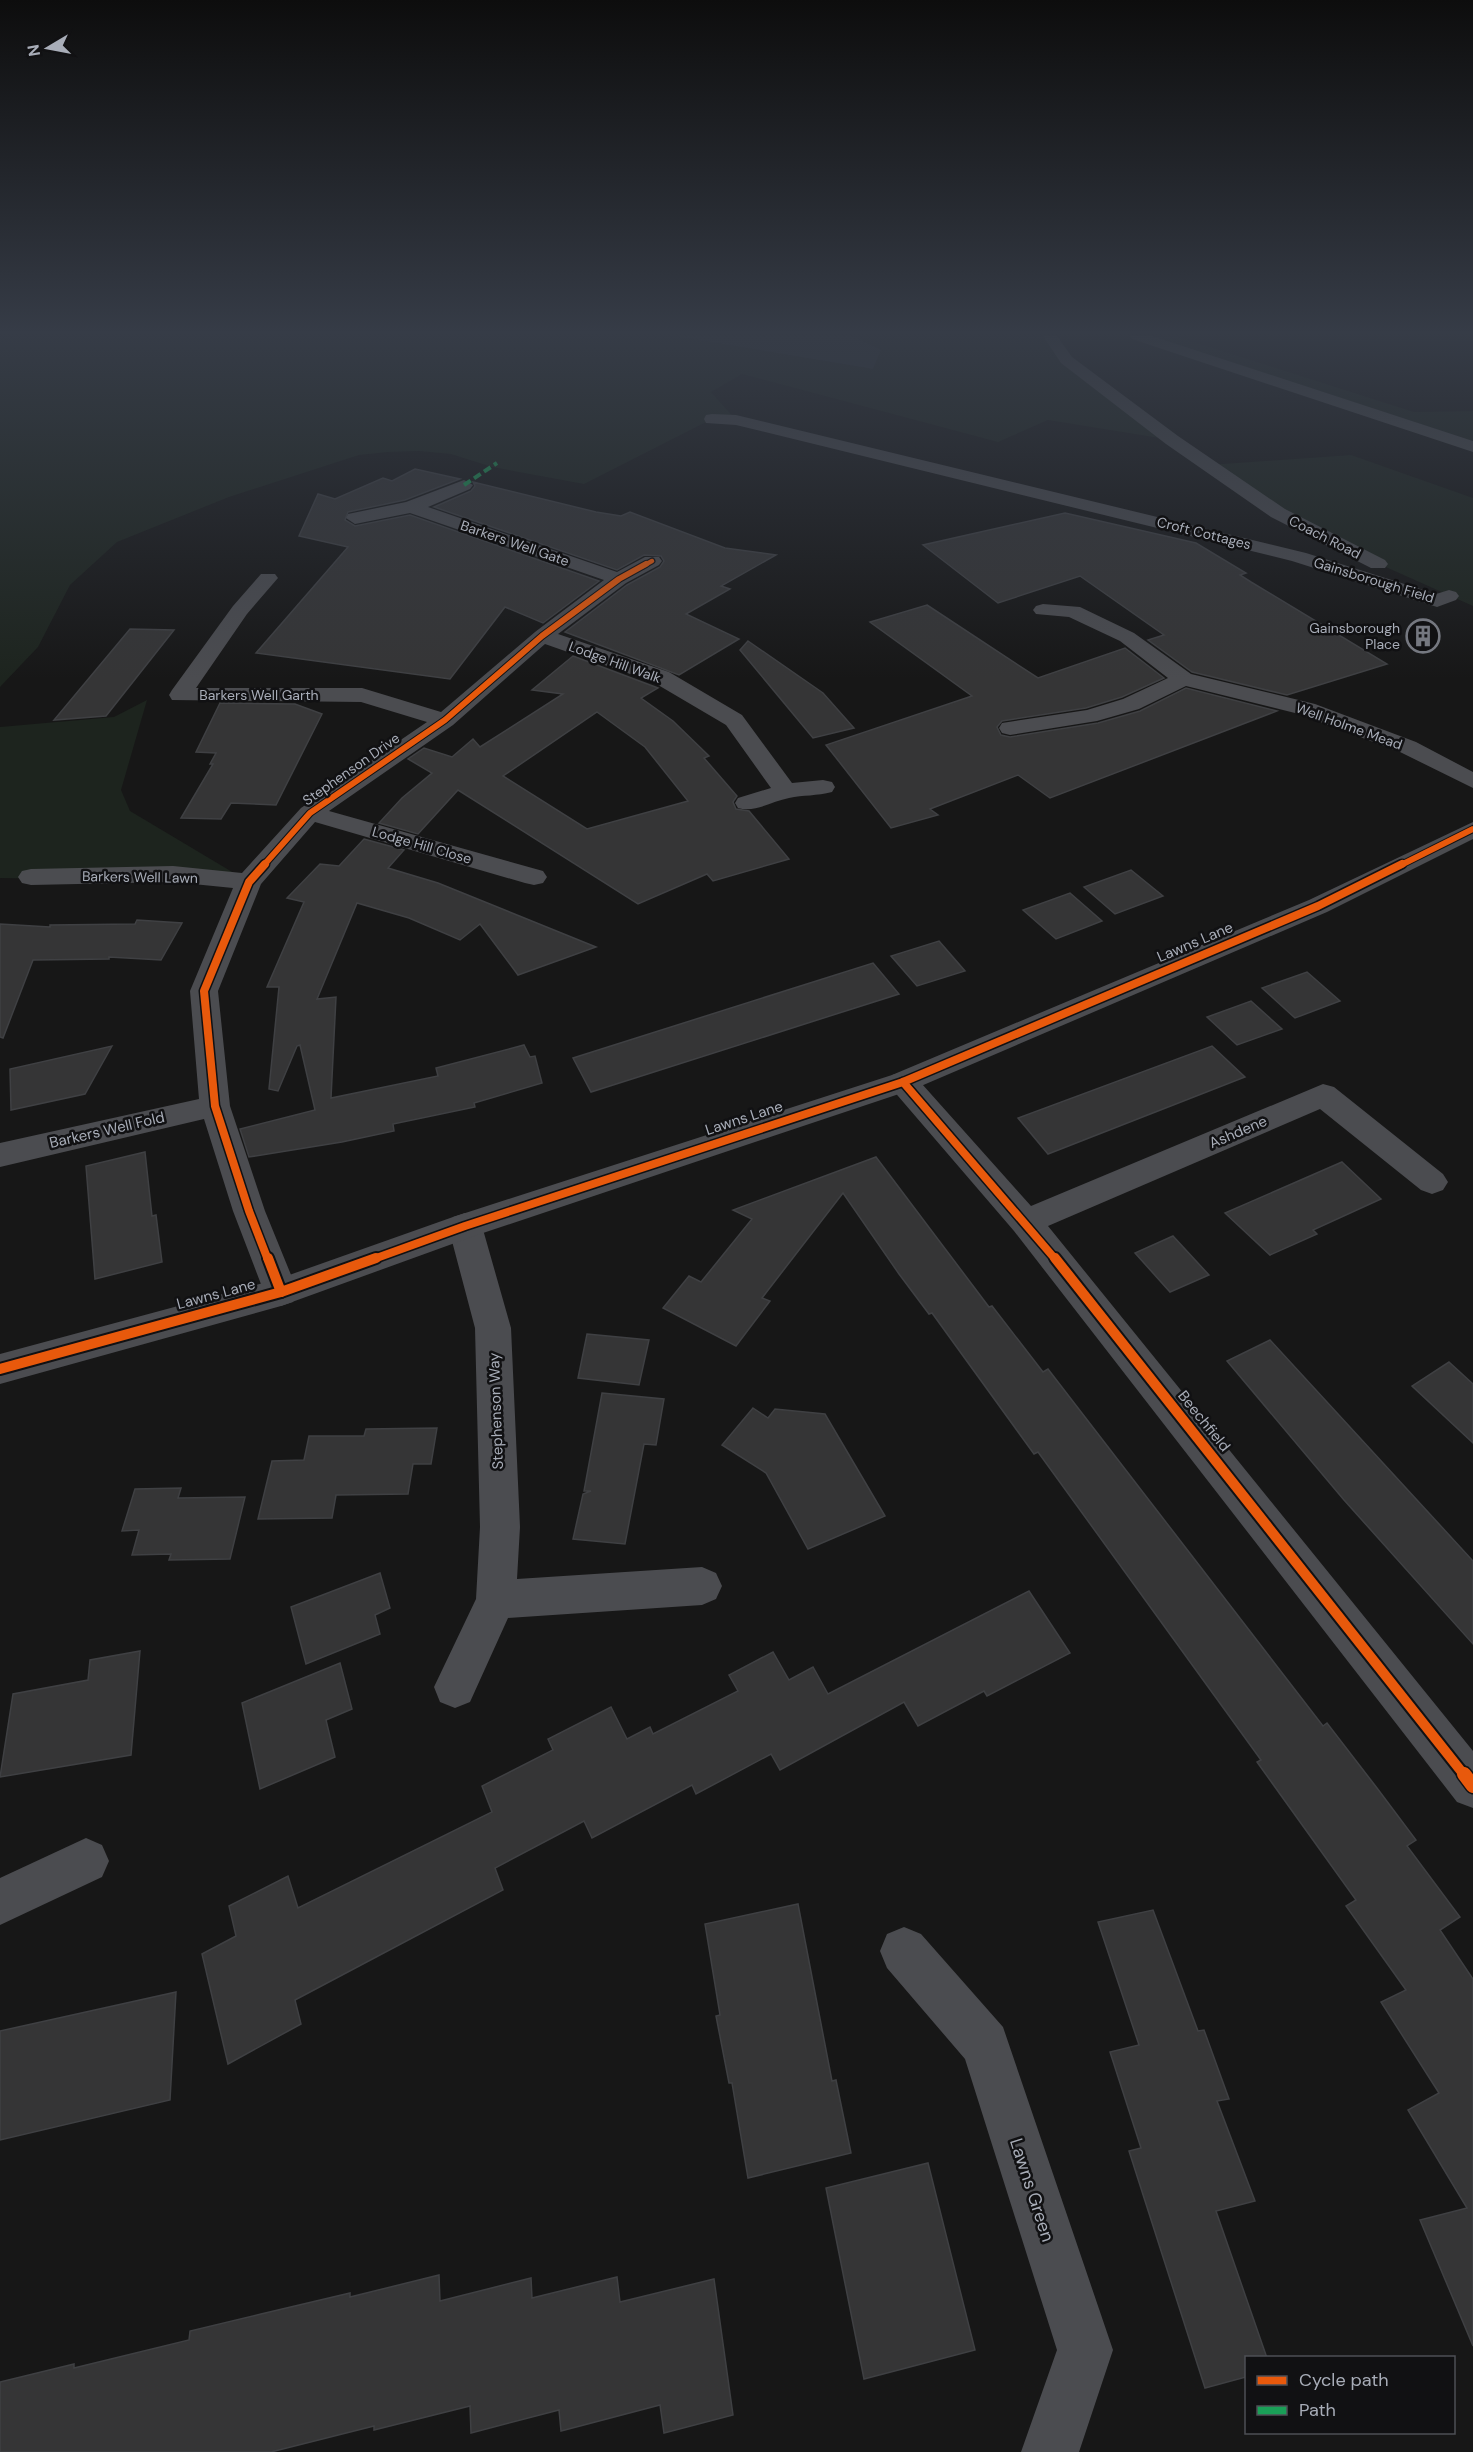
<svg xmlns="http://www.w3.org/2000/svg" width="1473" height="2452" font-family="'DM Sans',sans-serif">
<rect width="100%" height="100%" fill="#171717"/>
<g fill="#1d241e">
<polygon points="0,336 675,336 873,369 881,350 853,336 1050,336 1066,360 1172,440 1048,420 998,442 742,374 711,392 736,420 712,419 584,484 492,467 451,454 419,451 388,452 359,455 229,497 117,542 70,585 38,647 0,687"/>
<polygon points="1150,336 1175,336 1414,412 1473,411 1473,441"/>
<polygon points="1351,455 1473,498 1473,606 1370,560 1208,465"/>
<polygon points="147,700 121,790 130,811 249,882 0,878 0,727 114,717"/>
</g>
<polygon fill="#2a3239" points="675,336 853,336 881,350 873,369"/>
<g fill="#353536" stroke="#3f4043" stroke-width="1.5" fill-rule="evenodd">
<polygon points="415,469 460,479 405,500 348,512 345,520 355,526 410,515 599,581 543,623 505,607 450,679 256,653 348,547 299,536 318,494 335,499 383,478 392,481"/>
<polygon points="473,482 596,512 621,516 630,512 725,548 776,555 721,586 730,589 686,614 739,639 679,675 565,632 627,585 660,567 664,561 661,556 644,555 617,570 434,507 471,491 475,486"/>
<polygon points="1065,513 1196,543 1246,573 1240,575 1251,582 1387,664 1287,695 1192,672 1148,640 1164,635 1080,576 998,603 923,545"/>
<polygon points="927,605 1038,678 1125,648 1164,678 1122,697 1086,708 1002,721 997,727 1001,735 1010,737 1098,723 1140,711 1186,688 1277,711 1050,798 1018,775 930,809 938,815 891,828 826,745 972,696 870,622"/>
<polygon points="130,629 174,630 106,716 54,720"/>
<polygon points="748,641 823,693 854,728 813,738 740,650"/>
<path d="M 573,656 L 658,688 L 641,698 L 673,721 L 709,756 L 704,758 L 737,796 L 733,802 L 736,809 L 749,811 L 789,859 L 713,881 L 707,874 L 638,904 L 458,790 L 418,834 L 379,823 L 402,798 L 432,773 L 408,759 L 424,748 L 452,757 L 473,739 L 480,747 L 563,694 L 532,690 ZM 597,712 L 645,747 L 688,801 L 587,829 L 503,776 Z"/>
<polygon points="220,703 295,704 322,714 276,805 231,803 221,819 181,818 213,764 210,764 216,753 196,752"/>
<polygon points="364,839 404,850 388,868 438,883 596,947 518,975 480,924 460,940 409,918 357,903 317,999 336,997 331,1098 438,1076 436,1068 524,1045 530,1057 535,1056 542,1083 474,1103 475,1107 393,1124 394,1131 342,1142 249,1157 240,1129 315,1110 300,1045 297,1046 278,1091 269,1089 279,987 267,987 304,902 287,898 320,864 339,866"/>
<polygon points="1131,870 1163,896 1115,914 1084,887"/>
<polygon points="1070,893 1102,921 1056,939 1023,910"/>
<polygon points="137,920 182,923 161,960 109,957 109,959 33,960 3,1038 0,1037 0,924 50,927 50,925 135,924"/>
<polygon points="939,941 965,971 917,986 891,956"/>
<polygon points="873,963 899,994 591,1092 573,1058"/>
<polygon points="1307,972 1340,1001 1295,1018 1262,988"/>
<polygon points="1251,1001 1282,1029 1237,1045 1207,1017"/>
<polygon points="112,1046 85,1094 11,1110 10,1069"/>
<polygon points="1212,1046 1245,1077 1048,1154 1018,1118"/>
<polygon points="145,1152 152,1216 156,1215 162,1262 95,1279 86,1166"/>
<polygon points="876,1157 989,1307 992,1306 1043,1372 1048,1369 1323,1726 1327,1723 1377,1788 1416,1840 1407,1846 1460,1917 1440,1930 1473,1979 1473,2346 1420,2220 1467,2208 1408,2110 1439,2093 1381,2002 1406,1990 1346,1906 1356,1900 1257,1762 1261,1760 1038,1452 1034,1454 932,1313 929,1314 899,1274 843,1193 762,1298 770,1301 736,1346 663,1308 689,1276 701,1282 752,1219 733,1210"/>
<polygon points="1342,1162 1381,1199 1313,1230 1317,1234 1270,1255 1225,1213"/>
<polygon points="1173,1236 1209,1275 1170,1292 1135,1253"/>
<polygon points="587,1334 649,1340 639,1385 578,1378"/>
<polygon points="1270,1340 1473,1561 1473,1644 1344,1500 1227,1361"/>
<polygon points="1449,1362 1473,1384 1473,1443 1412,1386"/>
<polygon points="602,1393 664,1399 656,1445 644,1444 625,1544 573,1539 583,1494 591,1491 584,1491"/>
<polygon points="753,1408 768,1418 775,1409 825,1414 885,1516 808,1549 766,1473 722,1445"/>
<polygon points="437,1428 431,1464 413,1464 408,1494 336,1495 332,1518 258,1519 272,1461 304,1460 309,1436 364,1436 366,1429"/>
<polygon points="181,1488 178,1498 245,1497 230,1559 169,1560 171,1554 132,1555 139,1530 122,1531 135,1489"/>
<polygon points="380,1573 390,1608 375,1615 380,1634 306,1664 291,1607"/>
<polygon points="1029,1591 1070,1653 987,1696 984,1691 918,1726 904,1702 780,1770 771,1754 696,1794 692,1785 592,1838 584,1821 495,1868 503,1890 295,2000 301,2024 228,2064 202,1954 236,1936 229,1906 288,1876 298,1908 492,1812 482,1786 553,1750 548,1739 611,1707 627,1739 650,1727 653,1734 738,1691 729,1675 773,1652 789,1680 813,1667 828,1694"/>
<polygon points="140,1651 131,1755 0,1777 13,1694 88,1680 90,1660"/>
<polygon points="340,1663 352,1709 326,1720 335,1757 260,1789 242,1703"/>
<polygon points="798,1904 832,2081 836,2080 851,2153 748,2178 732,2083 729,2083 716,2016 720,2015 705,1924"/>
<polygon points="1153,1910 1198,2031 1204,2030 1229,2099 1217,2101 1255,2201 1216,2211 1267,2358 1246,2358 1246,2377 1205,2388 1129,2151 1141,2148 1110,2052 1139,2045 1098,1922"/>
<polygon points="176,1992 170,2100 0,2140 0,2031"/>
<polygon points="928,2163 975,2350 864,2379 826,2188"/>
<polygon points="439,2275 440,2301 531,2278 532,2298 617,2277 620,2302 714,2279 733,2415 664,2433 660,2405 561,2431 559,2410 471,2433 470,2406 374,2430 374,2426 271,2452 0,2452 0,2382 74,2364 74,2368 189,2340 190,2331 261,2314 350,2293 350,2297"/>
</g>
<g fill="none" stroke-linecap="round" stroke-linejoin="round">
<g fill="#4b4c50" fill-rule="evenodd">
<polygon points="1043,336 1057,336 1072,357 1178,436 1285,509 1385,560 1388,564 1385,568 1371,568 1271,517 1166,444 1061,363"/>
<polygon points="712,414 736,415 1306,553 1436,594 1449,590 1456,592 1459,596 1456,600 1437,607 1292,561 736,425 706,423 704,419 706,415"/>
<path d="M 464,480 L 473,485 L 470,489 L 428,507 L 617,572 L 645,557 L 659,557 L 662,561 L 659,565 L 626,583 L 558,634 L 669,672 L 742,715 L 792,783 L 823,780 L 832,782 L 835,787 L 832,792 C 817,796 803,795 789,798 C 772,801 756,813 738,808 L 735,803 L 738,798 L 771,788 L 726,725 L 653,682 L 545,644 L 453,725 L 329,811 L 543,871 L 547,877 L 543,883 L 534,885 L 525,883 L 315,822 L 261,884 L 218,991 L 230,1106 L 265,1211 L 298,1292 L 293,1302 L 281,1306 L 269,1302 L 264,1292 L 233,1211 L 204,1119 L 0,1167 L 0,1143 L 199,1099 L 190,991 L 233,888 L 173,882 L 31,885 L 22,883 L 18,877 L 22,871 L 31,869 L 173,866 L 242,873 L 301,808 L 427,722 L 361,702 L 172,700 L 169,695 L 172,690 L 233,606 L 261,574 L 275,574 L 278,578 L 247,614 L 196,688 L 362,688 L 441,712 L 535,632 L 604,580 L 410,513 L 355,524 L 346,518 L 348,514 L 406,502 Z"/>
<polygon points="1043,604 1080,607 1134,633 1191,674 1315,704 1416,742 1473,772 1473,788 1400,752 1299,714 1186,686 1139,709 1097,721 1010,735 1002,733 999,728 1002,723 1087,710 1123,699 1168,678 1120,641 1069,617 1036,614 1033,610 1036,606"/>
<polygon points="903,1072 914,1075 1031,1206 1323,1084 1334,1087 1443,1174 1448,1182 1443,1190 1432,1194 1421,1190 1320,1109 1048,1226 1473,1751 1473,1808 1457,1802 1014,1231 892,1089 888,1082 892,1075"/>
<polygon points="465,1213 477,1217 482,1226 511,1328 520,1527 517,1579 702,1567 716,1573 722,1586 716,1599 702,1605 508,1618 470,1702 455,1708 440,1702 434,1687 476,1599 480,1527 475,1328 448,1226 453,1217"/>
<polygon points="86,1838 102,1845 109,1861 102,1877 0,1925 0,1878"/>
<polygon points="904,1927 921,1934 1003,2027 1113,2350 1079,2452 1021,2452 1057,2350 965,2059 887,1968 880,1951 887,1934"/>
</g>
<polygon fill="#4b4c50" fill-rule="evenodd" points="1473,822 1473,839 1327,912 914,1089 477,1235 281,1306 0,1384 0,1354 278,1279 453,1217 892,1075 1309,900"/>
<polygon fill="#4d4f52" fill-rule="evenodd" points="1130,336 1152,336 1473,441 1473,452 1132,339"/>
<polyline stroke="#1a9f57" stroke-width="4" stroke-dasharray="8 4" stroke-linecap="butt" points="464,485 497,463"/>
<g stroke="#111113" stroke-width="7">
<polyline id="cycleway-far4" points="643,566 652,561"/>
</g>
<g stroke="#111113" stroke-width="8">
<g id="cycleway-far3">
<polyline points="263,866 310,813 445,720 542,636 619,579 646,564"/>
<polyline points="1399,866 1473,829"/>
</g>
</g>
<g stroke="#111113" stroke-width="11">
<g id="cycleway-far2">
<polyline points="265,864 249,882 204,991 215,1106 249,1211 268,1260"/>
<polyline points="903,1082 1056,1260"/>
<polyline points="371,1260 465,1226 903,1082 1318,906 1402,864"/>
</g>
</g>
<g stroke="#111113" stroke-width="14">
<g id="cycleway-far1">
<polyline points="268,1258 281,1292"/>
<polyline points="1055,1258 1465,1776"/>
<polyline points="0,1369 281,1292 376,1258"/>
</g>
</g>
<g stroke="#111113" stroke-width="17">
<polyline id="cycleway" points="1464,1774 1473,1786"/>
</g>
<use href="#cycleway-far4" stroke="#e8590c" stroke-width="4.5"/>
<use href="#cycleway-far3" stroke="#e8590c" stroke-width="6"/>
<use href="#cycleway-far2" stroke="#e8590c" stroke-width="8"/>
<use href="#cycleway-far1" stroke="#e8590c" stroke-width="10"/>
<use href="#cycleway" stroke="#e8590c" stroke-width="14"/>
</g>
<linearGradient id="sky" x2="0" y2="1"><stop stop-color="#0d0d0d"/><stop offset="0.49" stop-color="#363c47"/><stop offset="1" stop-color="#363c47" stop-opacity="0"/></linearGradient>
<rect width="1473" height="679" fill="url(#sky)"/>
<defs>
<g id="building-ring" transform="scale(1.725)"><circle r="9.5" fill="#111113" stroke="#757880" stroke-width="1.5"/><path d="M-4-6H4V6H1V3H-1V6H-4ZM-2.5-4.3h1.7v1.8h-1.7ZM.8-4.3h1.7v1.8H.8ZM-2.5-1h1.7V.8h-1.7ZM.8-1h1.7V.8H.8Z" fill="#757880"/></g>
</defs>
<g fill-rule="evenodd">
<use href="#building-ring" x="1423" y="636"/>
</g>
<g text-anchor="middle" stroke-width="5" stroke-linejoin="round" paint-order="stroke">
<g font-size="14" fill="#a8adb8" stroke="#111113">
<text transform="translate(1204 533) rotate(14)" y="5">Croft Cottages</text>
<text transform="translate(1325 537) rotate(27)" y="5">Coach Road</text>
<text transform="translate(515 543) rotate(19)" y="5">Barkers Well Gate</text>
<text transform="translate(1374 580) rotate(17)" y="5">Gainsborough Field</text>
<text transform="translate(615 662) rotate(20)" y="5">Lodge Hill Walk</text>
<text x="259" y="700">Barkers Well Garth</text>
<text transform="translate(1349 726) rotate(20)" y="5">Well Holme Mead</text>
<text transform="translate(351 769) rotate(-35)" y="5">Stephenson Drive</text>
<text transform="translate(422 845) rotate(16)" y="5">Lodge Hill Close</text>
<text transform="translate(140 877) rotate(1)" y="5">Barkers Well Lawn</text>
</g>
<g font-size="14" fill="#a8adb8" stroke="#111113" text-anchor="end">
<text x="1400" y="633">Gainsborough<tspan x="1400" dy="16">Place</tspan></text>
</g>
<g font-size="15" fill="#a8adb8" stroke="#111113">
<text transform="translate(1195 942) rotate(-23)" y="5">Lawns Lane</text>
<text transform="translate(744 1118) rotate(-18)" y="5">Lawns Lane</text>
<text transform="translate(107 1130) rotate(-13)" y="5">Barkers Well Fold</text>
<text transform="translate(1238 1132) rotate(-23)" y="5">Ashdene</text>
<text transform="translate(216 1294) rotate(-15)" y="5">Lawns Lane</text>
<text transform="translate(496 1411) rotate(-92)" y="5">Stephenson Way</text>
<text transform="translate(1204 1421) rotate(51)" y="5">Beechfield</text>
</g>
<g font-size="18" fill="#a8adb8" stroke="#111113">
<text transform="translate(1032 2190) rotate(72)" y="6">Lawns Green</text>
</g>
</g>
<rect x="1245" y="2356" width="210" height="78" fill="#111113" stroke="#4d4f55" stroke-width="1.5"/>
<rect x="1257" y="2376" width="30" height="9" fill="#e8590c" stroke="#4d4f55" stroke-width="1.5"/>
<text x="1299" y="2386" font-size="18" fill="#a8adb8">Cycle path</text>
<rect x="1257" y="2406" width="30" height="9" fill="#1a9f57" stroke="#4d4f55" stroke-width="1.5"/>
<text x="1299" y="2416" font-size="18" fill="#a8adb8">Path</text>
<g transform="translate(48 48) rotate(260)" stroke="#111113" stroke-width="4.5" paint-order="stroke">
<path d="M0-4.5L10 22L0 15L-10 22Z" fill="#a8adb8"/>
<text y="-9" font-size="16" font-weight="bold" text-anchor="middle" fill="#a8adb8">N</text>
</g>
</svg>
